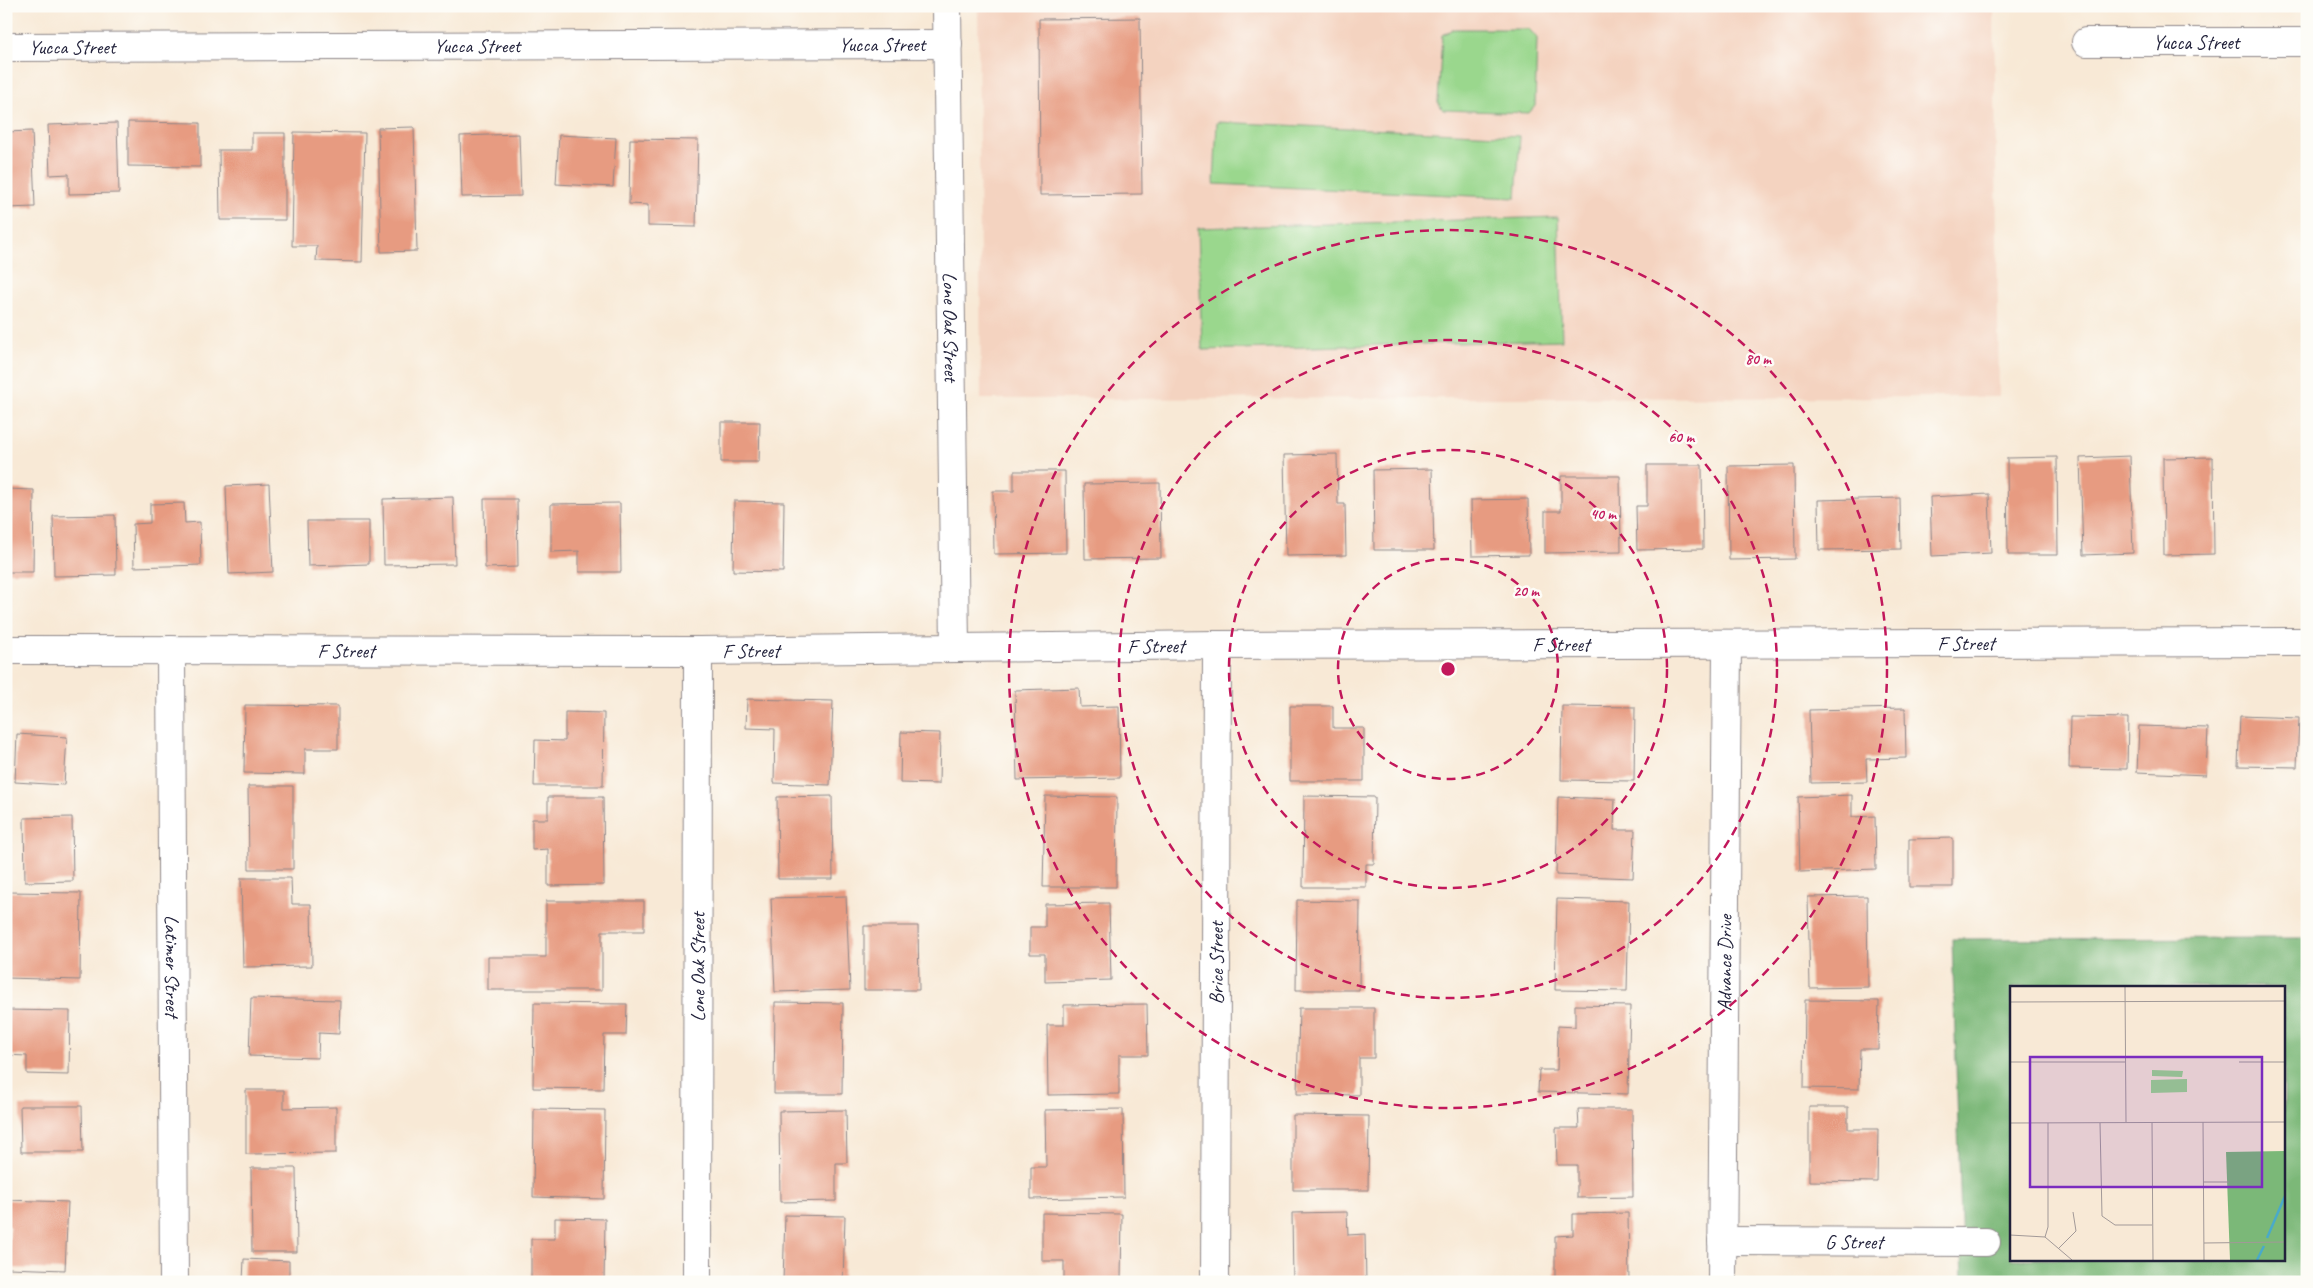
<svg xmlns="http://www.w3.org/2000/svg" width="2313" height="1288" font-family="Caveat,sans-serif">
<rect width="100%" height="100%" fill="#fdfcf7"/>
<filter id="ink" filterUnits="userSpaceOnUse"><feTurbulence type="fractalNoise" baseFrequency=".02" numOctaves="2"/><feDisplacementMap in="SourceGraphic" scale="10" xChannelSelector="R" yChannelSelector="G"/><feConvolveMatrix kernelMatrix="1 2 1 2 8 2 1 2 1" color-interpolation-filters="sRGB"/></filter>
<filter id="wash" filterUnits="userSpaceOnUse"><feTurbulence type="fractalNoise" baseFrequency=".0096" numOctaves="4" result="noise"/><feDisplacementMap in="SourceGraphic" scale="20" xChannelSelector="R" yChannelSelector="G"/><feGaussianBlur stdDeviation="1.12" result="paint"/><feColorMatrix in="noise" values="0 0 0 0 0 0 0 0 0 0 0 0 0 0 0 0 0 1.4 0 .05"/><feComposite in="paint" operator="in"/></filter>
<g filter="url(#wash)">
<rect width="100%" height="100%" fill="#f8e9d6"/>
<polygon fill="#f4d3c0" points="978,6 1994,6 1999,397 981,399"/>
<g fill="#9ad78d" stroke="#5e7c64">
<polygon points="1453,29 1529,29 1537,38 1535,106 1529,113 1443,110 1438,102 1442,35"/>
<polygon points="1217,122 1520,136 1516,198 1214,184"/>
<polygon points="1558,217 1562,340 1202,350 1198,228"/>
</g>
<path fill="#7bb878" stroke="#4e6d5a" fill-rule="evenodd" d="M 2307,938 L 2307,1282 L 1963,1282 L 1952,939 ZM 2012,987 L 2284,987 L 2284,1259 L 2012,1259 Z"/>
<g id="blocks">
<g fill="#e79b81">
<polygon points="1140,18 1142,194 1040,195 1039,19"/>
<polygon points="128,122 200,123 200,167 128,166"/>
<polygon points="117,123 119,193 69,194 69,174 50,175 48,125"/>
<polygon points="414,127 417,251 381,252 378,128"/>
<polygon points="32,131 35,207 6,208 6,132"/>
<polygon points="294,132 365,133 362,262 316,261 317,246 292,246"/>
<polygon points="252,133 285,133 285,220 220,220 219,150 252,150"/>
<polygon points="519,134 521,196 462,197 460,136"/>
<polygon points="559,135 616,138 613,187 556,184"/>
<polygon points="630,139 698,140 696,227 648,226 648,205 629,204"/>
<polygon points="721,422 760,422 759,462 721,462"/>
<polygon points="1337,454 1338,504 1345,504 1346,555 1286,556 1284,455"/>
<polygon points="2130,456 2133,553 2083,555 2080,458"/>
<polygon points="2057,457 2058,555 2008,555 2007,458"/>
<polygon points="2213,457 2214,554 2164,555 2163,458"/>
<polygon points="1647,465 1702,465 1703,549 1637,550 1636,506 1647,506"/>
<polygon points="1794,465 1795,559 1729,560 1728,466"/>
<polygon points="1432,469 1434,550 1374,550 1373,470"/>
<polygon points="1014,471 1065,471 1066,553 994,554 993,491 1014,491"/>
<polygon points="1561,476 1620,476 1621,552 1545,553 1545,511 1561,511"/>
<polygon points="1160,483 1161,558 1085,559 1084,484"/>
<polygon points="269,484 273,572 229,574 226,486"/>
<polygon points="6,489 34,490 33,572 6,572"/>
<polygon points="1989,494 1991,553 1932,556 1930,497"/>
<polygon points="453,497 455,564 384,565 383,499"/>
<polygon points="1900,498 1901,549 1819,550 1818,500"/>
<polygon points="484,499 517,499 518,567 485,568"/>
<polygon points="1528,499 1529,555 1472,556 1471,500"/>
<polygon points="734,501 784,502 783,572 733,571"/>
<polygon points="184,503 185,523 200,522 201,565 134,567 133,524 150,523 150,504"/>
<polygon points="620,503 621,572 579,572 579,551 551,552 551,504"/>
<polygon points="115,515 116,575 54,576 53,516"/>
<polygon points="307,521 369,521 369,564 308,566"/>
<polygon points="1079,688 1080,707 1119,706 1120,778 1017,780 1015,690"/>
<polygon points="747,699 833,701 830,785 774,783 775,729 746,728"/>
<polygon points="245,705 338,706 338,749 305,749 305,774 244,773"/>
<polygon points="1290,706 1333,706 1333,728 1364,728 1364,781 1290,781"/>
<polygon points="1562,706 1635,707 1634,781 1561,780"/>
<polygon points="1905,708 1906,758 1866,759 1867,782 1811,783 1809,710"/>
<polygon points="565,712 604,713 603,786 534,786 535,740 565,741"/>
<polygon points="2240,716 2299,718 2297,767 2238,766"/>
<polygon points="2070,717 2128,718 2127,769 2069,768"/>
<polygon points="2139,726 2208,728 2206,775 2137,772"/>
<polygon points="901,732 940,733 939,784 900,783"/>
<polygon points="17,734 67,737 64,785 15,782"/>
<polygon points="248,786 293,786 293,869 249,869"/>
<polygon points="1852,795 1852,817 1875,816 1876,869 1800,872 1798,797"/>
<polygon points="832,796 833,879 778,879 777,797"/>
<polygon points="1045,796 1117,797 1116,887 1043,887"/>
<polygon points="1304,796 1375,797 1374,864 1366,864 1366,887 1303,887"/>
<polygon points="548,797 603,797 604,885 548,886 548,849 532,850 532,819 548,819"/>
<polygon points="1558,797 1615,799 1614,830 1635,830 1633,878 1556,875"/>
<polygon points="72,817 73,881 25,882 24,818"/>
<polygon points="1953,838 1953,887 1909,887 1909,839"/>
<polygon points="241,878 291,878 292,904 311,904 312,966 243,967"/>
<polygon points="6,892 81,893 80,980 6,978"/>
<polygon points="846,896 850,990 775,992 771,898"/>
<polygon points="1867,896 1868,987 1810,988 1808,897"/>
<polygon points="1557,899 1629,901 1627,991 1555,990"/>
<polygon points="1297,900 1360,901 1359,990 1296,990"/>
<polygon points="546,901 644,901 644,931 602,931 602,990 488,990 488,957 546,957"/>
<polygon points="1109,903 1111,980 1045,982 1045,954 1030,954 1030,927 1045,927 1045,904"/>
<polygon points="864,926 918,926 919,990 864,990"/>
<polygon points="251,998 340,1000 339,1034 319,1033 318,1058 249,1056"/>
<polygon points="1805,1000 1879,1001 1878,1049 1860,1049 1859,1089 1804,1088"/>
<polygon points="775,1002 843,1003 842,1094 774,1094"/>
<polygon points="534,1003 627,1004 626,1035 604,1035 603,1089 533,1088"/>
<polygon points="1147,1004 1148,1055 1119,1055 1119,1094 1048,1095 1047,1025 1064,1025 1064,1005"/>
<polygon points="1575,1005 1630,1006 1628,1094 1538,1092 1539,1070 1557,1070 1558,1026 1575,1027"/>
<polygon points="1299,1008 1374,1008 1374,1058 1359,1058 1359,1095 1297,1094"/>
<polygon points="6,1010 70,1011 69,1075 27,1074 27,1056 6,1055"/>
<polygon points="246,1090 284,1090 284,1108 336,1107 336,1153 246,1154"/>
<polygon points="20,1106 82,1106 83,1152 21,1152"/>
<polygon points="1809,1107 1848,1107 1848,1129 1878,1129 1877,1182 1809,1181"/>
<polygon points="534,1109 605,1110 604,1199 533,1197"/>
<polygon points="1123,1109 1124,1197 1031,1199 1031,1167 1046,1167 1045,1110"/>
<polygon points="1578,1109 1632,1109 1633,1197 1577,1198 1577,1165 1557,1165 1556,1128 1579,1128"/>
<polygon points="846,1110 847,1163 836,1163 836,1201 780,1202 779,1111"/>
<polygon points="1293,1115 1369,1116 1368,1190 1293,1190"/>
<polygon points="251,1168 296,1168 297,1252 252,1252"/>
<polygon points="6,1200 68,1202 65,1270 8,1268 10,1226 6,1226"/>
<polygon points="1347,1212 1348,1235 1365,1234 1366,1282 1293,1282 1292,1213"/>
<polygon points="1042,1213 1122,1214 1121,1282 1064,1282 1064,1261 1042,1261"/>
<polygon points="1628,1213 1629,1282 1555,1282 1555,1236 1573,1235 1573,1214"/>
<polygon points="785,1215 845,1216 843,1282 783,1282"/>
<polygon points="555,1218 605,1219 604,1282 531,1282 531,1239 555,1239"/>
<polygon points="244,1259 289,1261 289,1282 243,1282"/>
</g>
</g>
</g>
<g filter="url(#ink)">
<use href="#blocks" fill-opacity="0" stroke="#8d8688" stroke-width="1"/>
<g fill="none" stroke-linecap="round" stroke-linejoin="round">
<g stroke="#8d8688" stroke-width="30">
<g id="street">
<path id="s1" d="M 947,6 L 955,648"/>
<path id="s2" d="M 2086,42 L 2307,42"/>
<path id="s3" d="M 6,47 L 948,44"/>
<path id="s4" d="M 6,650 L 698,651 L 1217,645 L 2307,642"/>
<path id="s5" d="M 171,650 L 174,1282"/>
<path id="s6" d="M 1722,1241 L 1986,1242"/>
<path id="s7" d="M 697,1282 L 698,651"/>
<path id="s8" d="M 1215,1282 L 1217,645"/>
<path id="s9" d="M 1722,1282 L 1727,644"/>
</g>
</g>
<use href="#street" stroke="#fff" stroke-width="28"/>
</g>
</g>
<g fill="none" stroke="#c2185b" stroke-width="2.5" stroke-dasharray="9 6">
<circle cx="1448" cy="669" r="110"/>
<circle cx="1448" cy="669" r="219"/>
<circle cx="1448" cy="669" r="329"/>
<circle cx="1448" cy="669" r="439"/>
</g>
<g text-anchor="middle" stroke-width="5" stroke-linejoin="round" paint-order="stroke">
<g font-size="20" fill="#22223b" stroke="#fdfcf7">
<text dy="7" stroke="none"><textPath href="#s2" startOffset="110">Yucca Street</textPath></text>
<text dy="7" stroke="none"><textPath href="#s3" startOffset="876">Yucca Street</textPath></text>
<text dy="7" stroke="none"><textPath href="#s3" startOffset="471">Yucca Street</textPath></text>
<text dy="7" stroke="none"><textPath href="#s3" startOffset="66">Yucca Street</textPath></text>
<text dy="7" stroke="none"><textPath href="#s1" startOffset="321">Lone Oak Street</textPath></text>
<text dy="7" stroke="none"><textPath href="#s4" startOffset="1960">F Street</textPath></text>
<text dy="7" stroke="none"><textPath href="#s4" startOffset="1555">F Street</textPath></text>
<text dy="7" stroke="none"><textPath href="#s4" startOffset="1150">F Street</textPath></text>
<text dy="7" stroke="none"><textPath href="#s4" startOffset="340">F Street</textPath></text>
<text dy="7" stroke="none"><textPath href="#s4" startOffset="745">F Street</textPath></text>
<text dy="7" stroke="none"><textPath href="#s8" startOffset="319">Brice Street</textPath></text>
<text dy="7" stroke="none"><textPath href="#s9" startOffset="319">Advance Drive</textPath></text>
<text dy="7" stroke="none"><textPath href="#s5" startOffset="316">Latimer Street</textPath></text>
<text dy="7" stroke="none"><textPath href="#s7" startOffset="315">Lone Oak Street</textPath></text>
<text dy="7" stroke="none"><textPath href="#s6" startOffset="132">G Street</textPath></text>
</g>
</g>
<g transform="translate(2010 986)">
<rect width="275" height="275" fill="#f8e9d6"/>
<path d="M 142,84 L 173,85 L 172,91 L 142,90 ZM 177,93 L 177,106 L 141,107 L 141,94 Z" fill="#9ad78d"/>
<path d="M 275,165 L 275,274 L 220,274 L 216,166 Z" fill="#7bb878"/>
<path fill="none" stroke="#4aaac9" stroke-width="2.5" d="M 257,252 L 275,210M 247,274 L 254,260"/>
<path fill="none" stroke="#a29998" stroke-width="1" d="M 115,1 L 116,136M 0,16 L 275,15M 0,76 L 115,76M 229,76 L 275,76M 142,136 L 143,274M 193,136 L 194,274M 0,137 L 275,136M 90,137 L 92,230 L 105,239 L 142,239M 193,196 L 219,196M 0,249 L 35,251 L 62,274M 35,251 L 38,241 L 38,137M 194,257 L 275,256M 49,262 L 66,245 L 63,226"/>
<path fill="#7b2cbf" fill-opacity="0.15" stroke="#7b2cbf" stroke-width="2.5" d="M 20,71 L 252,71 L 252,201 L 20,201 Z"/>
<rect width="275" height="275" fill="none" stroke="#22223b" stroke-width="2.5"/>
</g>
<circle cx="1448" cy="669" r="8" fill="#c2185b" stroke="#fdfcf7" stroke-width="2.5"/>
<g font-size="15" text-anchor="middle" font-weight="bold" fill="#c2185b" stroke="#fdfcf7" stroke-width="5" stroke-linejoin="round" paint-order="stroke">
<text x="1758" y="364">80 m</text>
<text x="1681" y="442">60 m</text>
<text x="1603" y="519">40 m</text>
<text x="1526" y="596">20 m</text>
</g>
<rect width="2313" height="1288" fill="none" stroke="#fdfcf7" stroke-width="25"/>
</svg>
